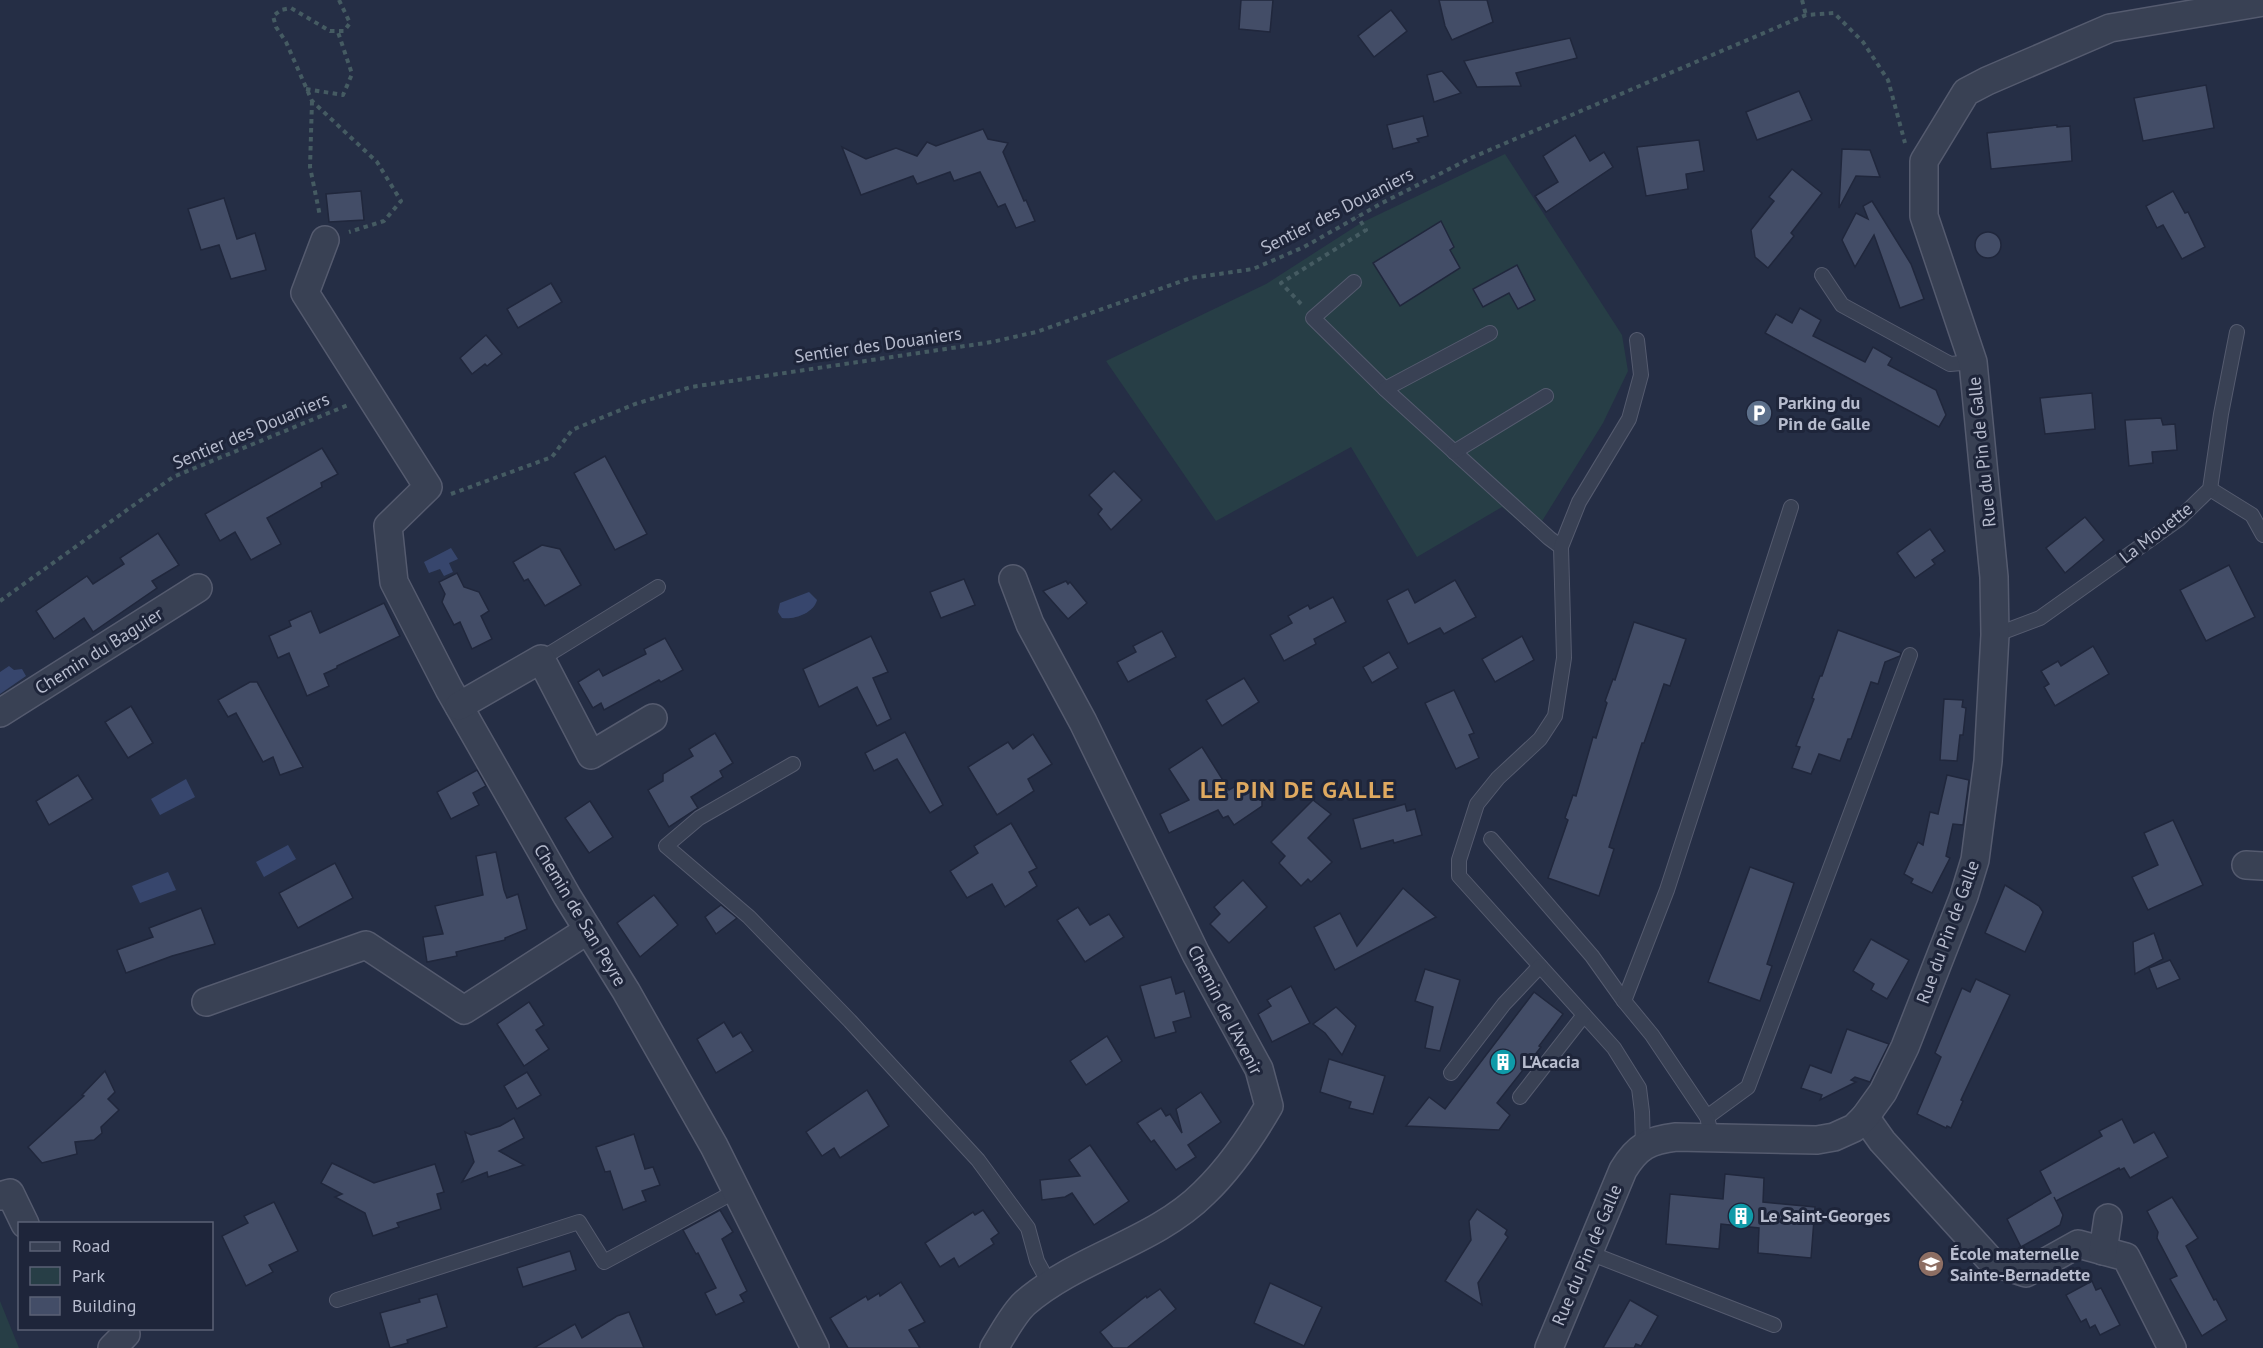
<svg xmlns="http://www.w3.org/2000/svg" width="2263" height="1348" font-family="'PT Sans',sans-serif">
<rect width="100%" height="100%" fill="#252e45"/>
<g fill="#273e46">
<polygon points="1505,154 1622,335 1628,371 1603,423 1534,534 1502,507 1417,557 1351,447 1216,521 1106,361 1266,284 1361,223"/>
<polygon points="0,1301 19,1348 0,1348"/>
</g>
<g fill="#37466d">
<polygon points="451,548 458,559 449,563 453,572 444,576 440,569 429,573 424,562"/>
<path d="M 809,592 L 817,600 C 814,613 794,620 782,618 L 778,612 L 780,603 Z"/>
<polygon points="9,666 14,670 22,669 26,676 0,694 0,672"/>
<polygon points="186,779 195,797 160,815 151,799"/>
<polygon points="288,845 296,859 264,877 256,862"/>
<polygon points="168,872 176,890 140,903 132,886"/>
</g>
<g fill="#434d67" stroke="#20273c" stroke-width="1.5">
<polygon points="1241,0 1273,0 1270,32 1239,29"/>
<polygon points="1439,0 1487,0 1493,22 1452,40 1445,26"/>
<polygon points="1391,10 1407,31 1374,57 1358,36"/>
<polygon points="1570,38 1577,58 1516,73 1521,86 1477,87 1464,61"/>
<polygon points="1442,71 1461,93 1434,102 1427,75"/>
<polygon points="2206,85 2214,128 2143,141 2134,98"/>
<polygon points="1799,91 1812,120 1757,140 1746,112"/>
<polygon points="1423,116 1428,136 1417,139 1419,142 1393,149 1387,125"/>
<polygon points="2057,125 2057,127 2070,126 2072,161 1991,169 1987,133"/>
<polygon points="983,129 988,139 1008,143 1003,152 1024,201 1026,200 1035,221 1016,228 1005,204 998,207 980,172 954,181 950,172 917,184 913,176 861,195 842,147 866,159 896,148 917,156 927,142 936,146"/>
<polygon points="1575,135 1590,161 1604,152 1613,167 1546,212 1535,196 1558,182 1543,156"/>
<polygon points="1699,140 1704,171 1686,174 1688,189 1646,196 1637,147"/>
<polygon points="1842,149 1870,150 1880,177 1856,176 1839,208"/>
<polygon points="1792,169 1822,193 1791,233 1794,236 1768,268 1755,257 1751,230 1774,201 1769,197"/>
<polygon points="361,191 364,220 329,222 326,194"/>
<polygon points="2173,191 2185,213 2188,212 2205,247 2182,259 2163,225 2157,228 2146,206"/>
<polygon points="224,198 237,239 255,233 266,270 231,279 219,245 201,250 188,209"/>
<polygon points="1872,201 1911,264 1924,299 1900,308 1874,235 1855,267 1842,240 1856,213 1868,219 1863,206"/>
<polygon points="1441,221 1454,247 1450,250 1460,268 1400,306 1373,263"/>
<circle cx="1988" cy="245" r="13"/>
<polygon points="1517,265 1535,300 1518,309 1509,293 1483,307 1473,289"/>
<polygon points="551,283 562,302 518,328 507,309"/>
<polygon points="1800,308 1821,320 1813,336 1865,362 1873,347 1892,358 1888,365 1936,390 1946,415 1939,427 1765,333 1776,314 1792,323"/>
<polygon points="486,335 502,354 487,366 485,364 472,374 460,358"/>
<polygon points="2092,393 2095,429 2045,434 2040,398"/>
<polygon points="2161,418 2163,425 2175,424 2177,450 2152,452 2153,463 2129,466 2125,420"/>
<polygon points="322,448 338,474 321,483 322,487 267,518 281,544 251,560 235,532 220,541 205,514"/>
<polygon points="605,456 647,534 615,550 574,473"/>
<polygon points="1114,471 1142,500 1111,530 1098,514 1102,509 1089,495"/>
<polygon points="2085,517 2104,540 2065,573 2046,548"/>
<polygon points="1930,529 1945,551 1932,560 1935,564 1915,578 1897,553"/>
<polygon points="158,533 179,565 152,581 157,588 93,632 84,618 54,639 36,611 87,576 93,584 124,564 120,558"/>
<polygon points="542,545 560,549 581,585 545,606 528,579 524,581 513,562"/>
<polygon points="2229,565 2255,617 2206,641 2180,590"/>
<polygon points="457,573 464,587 479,592 489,611 481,616 492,639 472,649 460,622 454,625 442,602 445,594 439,582"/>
<polygon points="964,579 975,605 941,618 930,592"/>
<polygon points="1455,580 1476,617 1444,634 1440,628 1408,644 1387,600 1408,589 1415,603"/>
<polygon points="1066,581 1068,584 1070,582 1087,603 1068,619 1043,591"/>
<polygon points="1333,597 1346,622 1314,639 1316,644 1284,661 1270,635 1292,623 1288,616 1308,605 1310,609"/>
<polygon points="384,603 400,636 337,666 337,668 324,674 329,686 307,696 289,653 278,658 269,636 291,626 289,621 311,611 320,633"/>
<polygon points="1634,622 1686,639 1670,686 1664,684 1644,743 1642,743 1609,847 1614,849 1599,896 1548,878 1568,820 1565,818 1573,795 1576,796 1593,737 1596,738 1607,703 1605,701 1613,679 1615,680"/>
<polygon points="1838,630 1901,653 1900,656 1885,662 1878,684 1871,682 1851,739 1848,739 1840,761 1819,754 1811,774 1792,768 1800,747 1796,746 1814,699 1812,698 1820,676 1822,676"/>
<polygon points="1162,631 1176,657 1128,682 1117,662 1136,652 1133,646"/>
<polygon points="871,636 888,672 873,678 891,719 877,726 857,687 819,707 803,669"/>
<polygon points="1522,636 1534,660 1495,682 1482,659"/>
<polygon points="665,638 683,670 661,682 659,680 604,710 601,703 593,708 578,682 599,669 603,676 646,654 644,649"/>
<polygon points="2093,646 2109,674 2055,706 2044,687 2049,684 2041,671 2058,661 2061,666"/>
<polygon points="1389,652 1398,668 1372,683 1363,667"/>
<polygon points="1244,678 1259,702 1222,726 1206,700"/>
<polygon points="250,682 257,682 303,767 280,775 273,757 263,762 236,713 228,717 218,700"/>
<polygon points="1454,690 1474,733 1469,735 1479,758 1456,769 1425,703"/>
<polygon points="1944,699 1963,700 1962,707 1966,708 1963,735 1960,735 1957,761 1940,760"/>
<polygon points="131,706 153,743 128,758 105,722"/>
<polygon points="905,732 943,805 930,813 897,759 874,771 865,753"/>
<polygon points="715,733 733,763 720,771 723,777 691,797 698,808 669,827 648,790 663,781 663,774 693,756 689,749"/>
<polygon points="1033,734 1052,764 1028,779 1034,791 997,815 968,767 1008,742 1013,749"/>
<polygon points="1202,747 1229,790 1244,781 1246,784 1251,781 1262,798 1262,806 1234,825 1228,816 1223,818 1218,810 1169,833 1160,814 1189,800 1169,769"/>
<polygon points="477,770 486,786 473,793 479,805 451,819 437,792"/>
<polygon points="78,775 93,799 49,825 36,801"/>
<polygon points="1947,775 1969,780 1963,825 1953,824 1946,856 1950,858 1932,893 1911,883 1913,879 1904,874 1918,842 1923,845 1930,812 1938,814"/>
<polygon points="1313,800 1331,814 1308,838 1332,862 1311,882 1308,879 1301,886 1279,863 1285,856 1271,842"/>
<polygon points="590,801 613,837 589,853 565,818"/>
<polygon points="1405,804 1407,811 1415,809 1422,835 1394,843 1393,840 1361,849 1353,819"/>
<polygon points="2173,820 2203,885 2148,910 2132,877 2158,865 2144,833"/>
<polygon points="1011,823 1037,868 1029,872 1037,886 1005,907 992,884 967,898 950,871 978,853 974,846"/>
<polygon points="496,852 504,890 507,898 518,894 527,929 505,938 505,940 456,952 457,956 427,962 423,937 443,934 435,906 483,895 476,856"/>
<polygon points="335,863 353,898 298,928 279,893"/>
<polygon points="1750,867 1794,883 1767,964 1772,966 1760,1001 1708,982"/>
<polygon points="1243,880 1267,907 1229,943 1210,924 1220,914 1214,907"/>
<polygon points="2005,885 2039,906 2043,912 2025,952 1985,933"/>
<polygon points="1403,888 1436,917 1335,970 1314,927 1340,913 1357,946"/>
<polygon points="654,895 678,925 640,957 617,923"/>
<polygon points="721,905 737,918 716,934 705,917"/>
<polygon points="1078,907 1090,925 1109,914 1124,937 1085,962 1057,920"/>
<polygon points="201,908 215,944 172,956 126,973 117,950 153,937 149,928"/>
<polygon points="2154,933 2163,959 2135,974 2133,942"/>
<polygon points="1871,939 1909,960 1887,999 1871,990 1874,984 1853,971"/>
<polygon points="2170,960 2180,979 2157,989 2149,968"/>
<polygon points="1425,969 1460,980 1440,1051 1425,1048 1433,1007 1415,1001"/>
<polygon points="1171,977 1176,994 1184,991 1191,1017 1173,1022 1176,1032 1155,1038 1140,986"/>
<polygon points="1976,979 2010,995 1961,1100 1963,1101 1951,1128 1947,1126 1946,1128 1917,1114 1941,1057 1935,1053 1962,988 1970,992"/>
<polygon points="1291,986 1310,1023 1272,1042 1258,1014 1271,1006 1267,1000"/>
<polygon points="1534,992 1563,1014 1539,1046 1541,1047 1497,1103 1510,1115 1499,1130 1406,1126 1429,1097 1445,1109"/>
<polygon points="529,1002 544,1025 536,1030 549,1049 524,1066 497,1024"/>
<polygon points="1336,1007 1356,1026 1342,1055 1325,1033 1313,1024"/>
<polygon points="724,1022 733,1037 741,1032 753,1051 716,1073 697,1039"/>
<polygon points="1847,1029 1889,1044 1870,1082 1855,1077 1851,1080 1856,1082 1820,1100 1822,1095 1801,1088 1810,1065 1831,1073"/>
<polygon points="1107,1036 1122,1061 1086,1085 1070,1061"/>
<polygon points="1329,1059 1385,1076 1373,1114 1349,1108 1351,1102 1320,1092"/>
<polygon points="105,1071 115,1092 108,1099 119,1110 101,1127 102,1133 94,1140 75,1142 77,1154 42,1163 28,1147 84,1096 82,1095"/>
<polygon points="527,1072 541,1095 517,1109 504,1086"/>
<polygon points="867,1090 889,1126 840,1158 834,1148 822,1156 806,1132"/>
<polygon points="1201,1092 1221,1122 1188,1145 1196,1157 1176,1170 1154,1140 1151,1142 1137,1123 1161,1108 1166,1116 1170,1114 1182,1133 1176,1109"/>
<polygon points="514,1118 524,1138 499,1151 524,1165 488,1177 487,1172 462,1182 474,1162 465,1132 471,1135 500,1126"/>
<polygon points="2122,1119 2134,1143 2154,1132 2168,1157 2130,1178 2124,1168 2120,1170 2119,1168 2056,1201 2054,1197 2063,1215 2060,1225 2021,1247 2007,1219 2051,1193 2040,1171 2102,1136 2099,1131"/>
<polygon points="634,1134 645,1169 653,1167 660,1185 642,1191 646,1201 623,1210 610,1171 605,1172 596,1147"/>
<polygon points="1090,1145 1129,1201 1094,1225 1072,1193 1065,1197 1042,1200 1040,1180 1080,1176 1069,1160"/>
<polygon points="332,1163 374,1183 435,1164 444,1192 437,1194 441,1209 397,1223 399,1227 373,1236 365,1213 335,1197 342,1194 321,1183"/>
<polygon points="1725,1174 1764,1178 1763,1202 1815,1207 1811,1258 1758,1253 1759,1228 1721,1224 1719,1249 1666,1244 1670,1194 1723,1199"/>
<polygon points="2172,1197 2198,1238 2186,1246 2214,1300 2216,1299 2227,1320 2202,1336 2170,1279 2177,1276 2157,1238 2158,1232 2147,1211"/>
<polygon points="274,1202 298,1251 269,1265 273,1272 246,1286 222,1236 248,1223 244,1216"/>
<polygon points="1477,1209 1507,1230 1505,1234 1508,1237 1478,1283 1482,1305 1445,1281 1471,1240 1469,1221"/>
<polygon points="720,1210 733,1232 722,1239 747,1291 740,1295 744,1302 716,1315 705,1293 716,1288 698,1253 696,1254 683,1230"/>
<polygon points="983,1210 999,1233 991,1239 994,1244 959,1267 954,1258 940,1267 925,1243 973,1212 975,1215"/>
<polygon points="570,1251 576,1270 523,1287 517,1268"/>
<polygon points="2092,1281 2096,1290 2101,1288 2120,1325 2100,1335 2095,1325 2090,1328 2086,1319 2081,1322 2066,1295"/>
<polygon points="901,1282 925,1322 909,1330 920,1348 848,1348 830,1318 866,1296 868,1300 879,1293 880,1296"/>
<polygon points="1270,1283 1322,1307 1304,1346 1254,1323"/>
<polygon points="1160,1289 1176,1309 1127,1348 1113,1348 1100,1332 1146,1296 1147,1298"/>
<polygon points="437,1294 447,1327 407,1340 408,1343 390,1348 380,1313 420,1302 419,1299"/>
<polygon points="1630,1300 1658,1316 1641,1346 1636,1344 1634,1348 1603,1348"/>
<polygon points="629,1312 644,1348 534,1348 575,1324 582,1338 617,1316"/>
</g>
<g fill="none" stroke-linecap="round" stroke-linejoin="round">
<g stroke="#555b6f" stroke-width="16">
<g id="lane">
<polyline points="1822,275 1842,305 1950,364 1973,362"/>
<polyline points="1354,282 1313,318 1385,389"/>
<polyline points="1490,333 1385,389 1549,538 1561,547"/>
<polyline points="1637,340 1641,375 1629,419 1579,502 1561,547 1564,658 1555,716 1540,739 1498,778 1477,804 1459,860 1459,876 1614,1048 1639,1088 1642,1112 1643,1146"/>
<polyline points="1454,452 1546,396"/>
<polyline points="2210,489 2252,515 2263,535"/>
<polyline points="1995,635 2040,618 2179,519 2210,489 2221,414 2237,332"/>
<polyline points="541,659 658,587"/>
<polyline points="793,764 699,818 666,846 749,917 850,1021 978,1160 1028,1228 1037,1261 1050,1285"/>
<polyline points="1491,839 1592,956 1624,1001"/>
<polyline points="1451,1073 1504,1004 1540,966"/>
<polyline points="1520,1097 1584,1015"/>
<polyline points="1707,1117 1748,1087 1910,655"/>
<polyline points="1712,1138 1707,1117 1652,1035 1624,1001 1667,890 1791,507"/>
<polyline points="1587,1252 1774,1325"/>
<polyline points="337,1300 579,1222 604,1262 736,1191"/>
</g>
</g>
<g stroke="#555b6f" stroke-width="30">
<g id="street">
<polyline points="325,240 305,293 428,487 388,526 394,582 449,689 567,896 626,991 714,1146 815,1348"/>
<polyline points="459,706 541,659 591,755 653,718"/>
<polyline points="0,713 198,588"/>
<polyline points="2246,865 2263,866"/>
<polyline points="206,1002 366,945 464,1010 588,930"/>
<polyline points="1865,1117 1882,1141 1992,1262 2026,1273 2078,1244 2126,1257 2172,1348"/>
<polyline points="0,1196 10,1193 25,1224"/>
<polyline points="2103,1251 2108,1218"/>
<polyline points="112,1348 126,1334"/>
<path d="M 994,1348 C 1003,1334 1013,1314 1025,1303 C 1078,1257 1154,1243 1204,1193 C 1230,1168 1251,1137 1269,1106 L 1259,1069 L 1196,954 L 1083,722 L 1030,624 L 1013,579"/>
<path d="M 1549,1348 L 1623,1170 C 1637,1147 1649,1140 1676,1137 L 1817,1140 L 1834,1137 L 1854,1128 L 1865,1117 L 1883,1092 L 1905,1047 L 1964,896 L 1975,860 L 1988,761 L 1995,635 L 1994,577 L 1973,362 L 1924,216 L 1924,161 L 1966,92 L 1987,81 L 2110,28 L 2263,2"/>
</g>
</g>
<g stroke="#455b62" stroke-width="4" stroke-dasharray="4.5 4.5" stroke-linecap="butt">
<polyline points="339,0 350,23 344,31 330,31 291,8 281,10 273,16 276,27 286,42 312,101 377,162 401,201 384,221 349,232"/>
<polyline points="1802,0 1806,15"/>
<polyline points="306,89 343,95 352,74 338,32"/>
<polyline points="312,101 310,167 320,216"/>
<polyline points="1301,304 1281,283 1366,230 1358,217"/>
<polyline points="451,494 552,457 572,430 635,404 691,387 992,342 1036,332 1191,278 1253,269 1304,247 1382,203 1473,157 1806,15 1834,13 1863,42 1888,80 1905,143"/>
<polyline points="0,601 173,477 348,405"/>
</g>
<use href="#lane" stroke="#394154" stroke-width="14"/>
<use href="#street" stroke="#394154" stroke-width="27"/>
</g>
<defs>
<g id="parking-disc" transform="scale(1.35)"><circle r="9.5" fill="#5c6f8a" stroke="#1e253a"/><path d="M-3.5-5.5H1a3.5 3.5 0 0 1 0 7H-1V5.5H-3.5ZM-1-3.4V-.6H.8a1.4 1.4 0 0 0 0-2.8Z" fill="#fff"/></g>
<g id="building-disc" transform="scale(1.35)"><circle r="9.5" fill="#0f9aa8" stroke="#1e253a"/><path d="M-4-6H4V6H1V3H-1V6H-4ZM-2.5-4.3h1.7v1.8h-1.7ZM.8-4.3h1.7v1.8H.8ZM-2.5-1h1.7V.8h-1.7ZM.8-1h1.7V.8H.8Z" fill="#fff"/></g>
<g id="school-disc" transform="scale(1.35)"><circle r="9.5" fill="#8d6e63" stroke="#1e253a"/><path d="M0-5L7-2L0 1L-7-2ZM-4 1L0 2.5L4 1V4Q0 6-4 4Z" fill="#fff"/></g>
</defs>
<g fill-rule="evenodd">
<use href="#parking-disc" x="1759" y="413"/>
<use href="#building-disc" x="1503" y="1062"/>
<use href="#building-disc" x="1741" y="1216"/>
<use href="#school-disc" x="1931" y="1264"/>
</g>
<g text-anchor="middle" stroke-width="6" stroke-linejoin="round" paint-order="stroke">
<g font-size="18" fill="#b7bcce" stroke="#1e253a">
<text transform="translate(1337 211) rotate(-27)" y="6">Sentier des Douaniers</text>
<text transform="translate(878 345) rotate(-8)" y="6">Sentier des Douaniers</text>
<text transform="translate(251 431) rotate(-23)" y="6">Sentier des Douaniers</text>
<text transform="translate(1982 452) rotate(-96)" y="6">Rue du Pin de Galle</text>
<text transform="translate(2156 533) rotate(-38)" y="6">La Mouette</text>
<text transform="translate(99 651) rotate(-32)" y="6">Chemin du Baguier</text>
<text transform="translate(580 915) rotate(59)" y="6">Chemin de San Peyre</text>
<text transform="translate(1948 932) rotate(-70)" y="6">Rue du Pin de Galle</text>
<text transform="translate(1225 1010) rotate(63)" y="6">Chemin de l'Avenir</text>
<text transform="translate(1587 1255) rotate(-67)" y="6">Rue du Pin de Galle</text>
</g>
<g font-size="18" font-weight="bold" fill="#b7bcce" stroke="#1e253a" text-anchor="start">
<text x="1778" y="409">Parking du<tspan x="1778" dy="21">Pin de Galle</tspan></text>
<text x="1522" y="1068">L'Acacia</text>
<text x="1760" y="1222">Le Saint-Georges</text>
<text x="1950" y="1260">École maternelle<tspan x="1950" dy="21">Sainte-Bernadette</tspan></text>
</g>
<g font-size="24" font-weight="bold" letter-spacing="1.5" fill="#dfa960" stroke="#1e253a">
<text x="1298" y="798">LE PIN DE GALLE</text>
</g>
</g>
<rect x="18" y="1222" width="195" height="108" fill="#1e253a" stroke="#5b6175" stroke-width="1.5"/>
<rect x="30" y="1242" width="30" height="9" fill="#394154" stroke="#5b6175" stroke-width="1.5"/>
<text x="72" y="1252" font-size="18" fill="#b7bcce">Road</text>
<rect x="30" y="1267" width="30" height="18" fill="#273e46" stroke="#5b6175" stroke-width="1.5"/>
<text x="72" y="1282" font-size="18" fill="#b7bcce">Park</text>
<rect x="30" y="1297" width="30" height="18" fill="#434d67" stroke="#5b6175" stroke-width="1.5"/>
<text x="72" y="1312" font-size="18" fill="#b7bcce">Building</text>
</svg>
